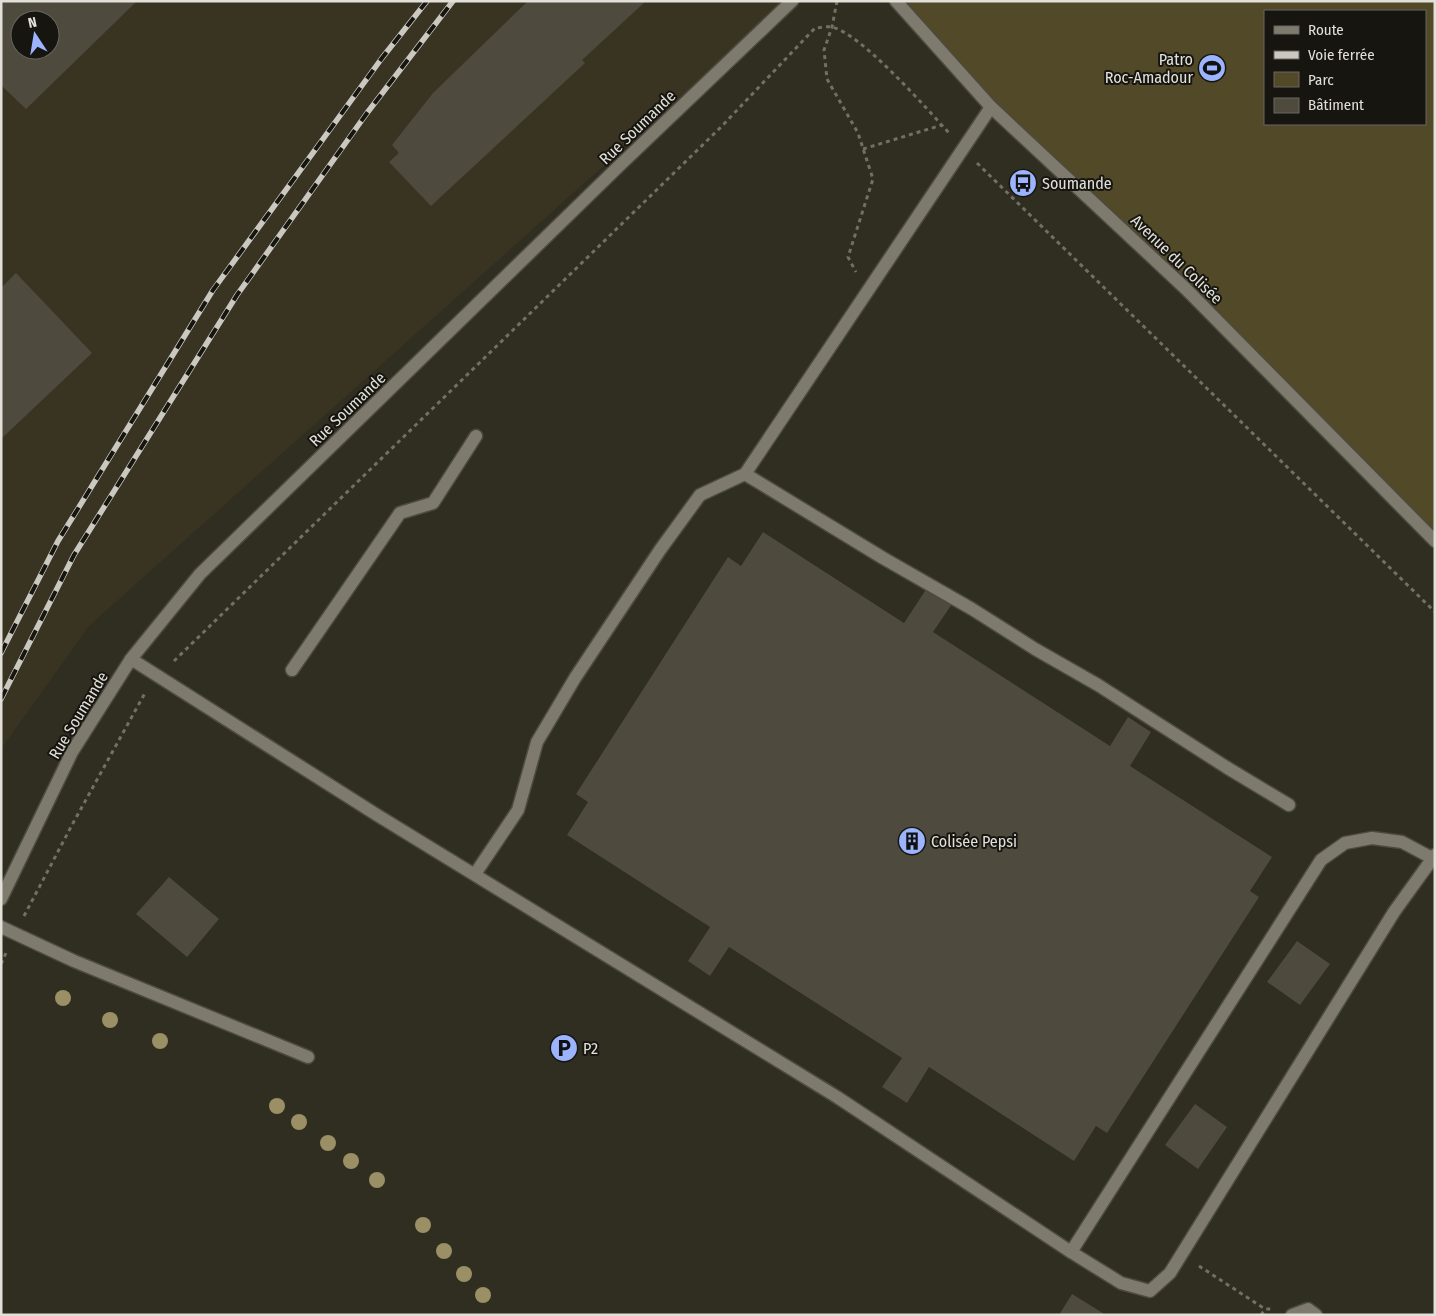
<svg xmlns="http://www.w3.org/2000/svg" width="1436" height="1316" font-family="'Fira Sans Condensed',sans-serif">
<rect width="100%" height="100%" fill="#302d21"/>
<path fill="#393422" fill-rule="evenodd" d="M 1,1 L 788,1 L 90,625 L 1,749 ZM 20,20 L 50,20 L 50,50 L 20,50 Z"/>
<path fill="#524928" fill-rule="evenodd" d="M 896,1 L 1435,1 L 1435,545 L 991,107 ZM 1265,11 L 1425,11 L 1425,124 L 1265,124 Z"/>
<g fill="#4e4a3e" fill-rule="evenodd">
<path d="M 1,1 L 137,1 L 26,109 L 1,85 ZM 20,20 L 50,20 L 50,50 L 20,50 Z"/>
<polygon points="528,1 646,1 582,60 585,63 431,206 389,162 399,153 392,145 433,93"/>
<polygon points="16,273 92,353 1,439 1,288"/>
<polygon points="763,532 904,623 927,588 952,604 933,632 1110,746 1128,717 1151,732 1130,766 1272,857 1250,891 1259,897 1107,1133 1096,1126 1074,1161 929,1067 907,1103 882,1087 902,1058 729,947 710,976 688,961 710,927 567,835 588,802 576,794 728,557 741,566"/>
<polygon points="169,877 219,919 187,957 136,914"/>
<polygon points="1297,941 1330,964 1300,1005 1267,982"/>
<polygon points="1195,1104 1227,1127 1198,1169 1165,1145"/>
<polygon points="1072,1294 1106,1315 1059,1315"/>
</g>
<g fill="none" stroke-linecap="round" stroke-linejoin="round">
<g stroke="#4d4a40" stroke-width="15">
<g id="lane">
<polyline points="745,474 883,558 972,609 1035,649 1098,685 1226,767 1289,805"/>
<polyline points="131,659 377,815 837,1097 1071,1252 1121,1283 1150,1291 1170,1273 1394,912 1435,855"/>
<polyline points="292,670 400,513 433,503 476,436"/>
<polyline points="475,874 518,810 537,742 575,678 660,550 700,495 745,474 991,107"/>
<polyline points="1,927 74,961 308,1057"/>
<polyline points="1071,1252 1321,860 1345,843 1372,838 1402,842 1432,858"/>
<polyline points="1292,1315 1308,1309 1316,1315"/>
</g>
</g>
<g stroke="#4d4a40" stroke-width="15">
<g id="secondary">
<polyline points="896,1 991,107 1186,289 1435,541"/>
<polyline points="1,899 72,752 131,659 200,574 619,166 792,1"/>
</g>
</g>
<g stroke="#726f65" stroke-width="3" stroke-dasharray="4 4" stroke-linecap="butt">
<polyline points="837,1 832,27 824,50 827,79 858,133 873,179 848,257 856,272"/>
<polyline points="863,149 942,125"/>
<polyline points="977,163 1435,612"/>
<path d="M 174,661 L 721,127 L 815,28 C 820,28 826,26 831,27 C 859,31 928,110 949,133"/>
<polyline points="24,916 72,825 145,693"/>
<polyline points="1,964 6,953"/>
<polyline points="1199,1266 1265,1309 1272,1309"/>
<polyline points="1261,1315 1265,1309"/>
</g>
<use href="#lane" stroke="#7e7a6d" stroke-width="12"/>
<use href="#secondary" stroke="#7e7a6d" stroke-width="12"/>
<g stroke="#cac8c1" stroke-width="5.5">
<g id="rail">
<polyline points="1,653 58,541 213,290 382,58 427,1"/>
<polyline points="1,699 74,555 237,295 367,113 453,1"/>
</g>
</g>
<use href="#rail" stroke="#161510" stroke-width="4" stroke-dasharray="11" stroke-linecap="butt"/>
</g>
<g fill="#9a8f65">
<circle cx="63" cy="998" r="8"/>
<circle cx="110" cy="1020" r="8"/>
<circle cx="160" cy="1041" r="8"/>
<circle cx="277" cy="1106" r="8"/>
<circle cx="299" cy="1122" r="8"/>
<circle cx="328" cy="1143" r="8"/>
<circle cx="351" cy="1161" r="8"/>
<circle cx="377" cy="1180" r="8"/>
<circle cx="423" cy="1225" r="8"/>
<circle cx="444" cy="1251" r="8"/>
<circle cx="464" cy="1274" r="8"/>
<circle cx="483" cy="1295" r="8"/>
</g>
<defs>
<g id="stadium-disc" transform="scale(1.4375)"><circle r="9.5" fill="#9cb4fd" stroke="#161510"/><path d="M0-5a6.5 5 0 1 0 0 10a6.5 5 0 1 0 0-10ZM-3.5-1.8h7v3.6h-7Z" fill="#111"/></g>
<g id="bus-disc" transform="scale(1.4375)"><circle r="9.5" fill="#9cb4fd" stroke="#161510"/><path d="M-5-6H5V4H4V6H2V4H-2V6H-4V4H-5ZM-3.5-4V0h7V-4ZM-3.5 1.2v1.5H-2V1.2ZM2 1.2v1.5H3.5V1.2Z" fill="#111"/></g>
<g id="building-disc" transform="scale(1.4375)"><circle r="9.5" fill="#9cb4fd" stroke="#161510"/><path d="M-4-6H4V6H1V3H-1V6H-4ZM-2.5-4.3h1.7v1.8h-1.7ZM.8-4.3h1.7v1.8H.8ZM-2.5-1h1.7V.8h-1.7ZM.8-1h1.7V.8H.8Z" fill="#111"/></g>
<g id="parking-disc" transform="scale(1.4375)"><circle r="9.5" fill="#9cb4fd" stroke="#161510"/><path d="M-3.5-5.5H1a3.5 3.5 0 0 1 0 7H-1V5.5H-3.5ZM-1-3.4V-.6H.8a1.4 1.4 0 0 0 0-2.8Z" fill="#111"/></g>
</defs>
<g fill-rule="evenodd">
<use href="#stadium-disc" x="1212" y="68"/>
<use href="#bus-disc" x="1023" y="183"/>
<use href="#building-disc" x="912" y="841"/>
<use href="#parking-disc" x="564" y="1048"/>
</g>
<g text-anchor="middle" stroke-width="4" stroke-linejoin="round" paint-order="stroke">
<g font-size="16" fill="#e2e0d9" stroke="#161510" text-anchor="start">
<text x="1193" y="65" text-anchor="end">Patro<tspan x="1193" dy="18">Roc-Amadour</tspan></text>
<text x="1042" y="189">Soumande</text>
<text x="931" y="847">Colisée Pepsi</text>
<text x="583" y="1054">P2</text>
</g>
<g font-size="16" fill="#e2e0d9" stroke="#161510">
<text transform="translate(637 127) rotate(-44)" y="6">Rue Soumande</text>
<text transform="translate(1177 259) rotate(44)" y="6">Avenue du Colisée</text>
<text transform="translate(347 409) rotate(-44)" y="6">Rue Soumande</text>
<text transform="translate(78 715) rotate(-59)" y="6">Rue Soumande</text>
</g>
</g>
<rect width="1436" height="1316" fill="none" stroke="#e2e0d9" stroke-width="5"/>
<rect x="1264" y="10" width="162" height="115" fill="#161510" stroke="#686660"/>
<rect x="1274" y="26" width="25" height="8" fill="#7e7a6d" stroke="#686660"/>
<text x="1308" y="35" font-size="15" fill="#e2e0d9">Route</text>
<rect x="1274" y="51" width="25" height="8" fill="#cac8c1" stroke="#686660"/>
<text x="1308" y="60" font-size="15" fill="#e2e0d9">Voie ferrée</text>
<rect x="1274" y="72" width="25" height="15" fill="#524928" stroke="#686660"/>
<text x="1308" y="85" font-size="15" fill="#e2e0d9">Parc</text>
<rect x="1274" y="98" width="25" height="15" fill="#4e4a3e" stroke="#686660"/>
<text x="1308" y="110" font-size="15" fill="#e2e0d9">Bâtiment</text>
<g transform="translate(35 35) rotate(348)"><circle r="24" fill="#161510" stroke="#686660"/>
<path d="M0-4L9 19L0 12L-9 19Z" fill="#9cb4fd"/>
<text y="-8" font-size="14" font-weight="bold" text-anchor="middle" fill="#e2e0d9">N</text>
</g>
</svg>
